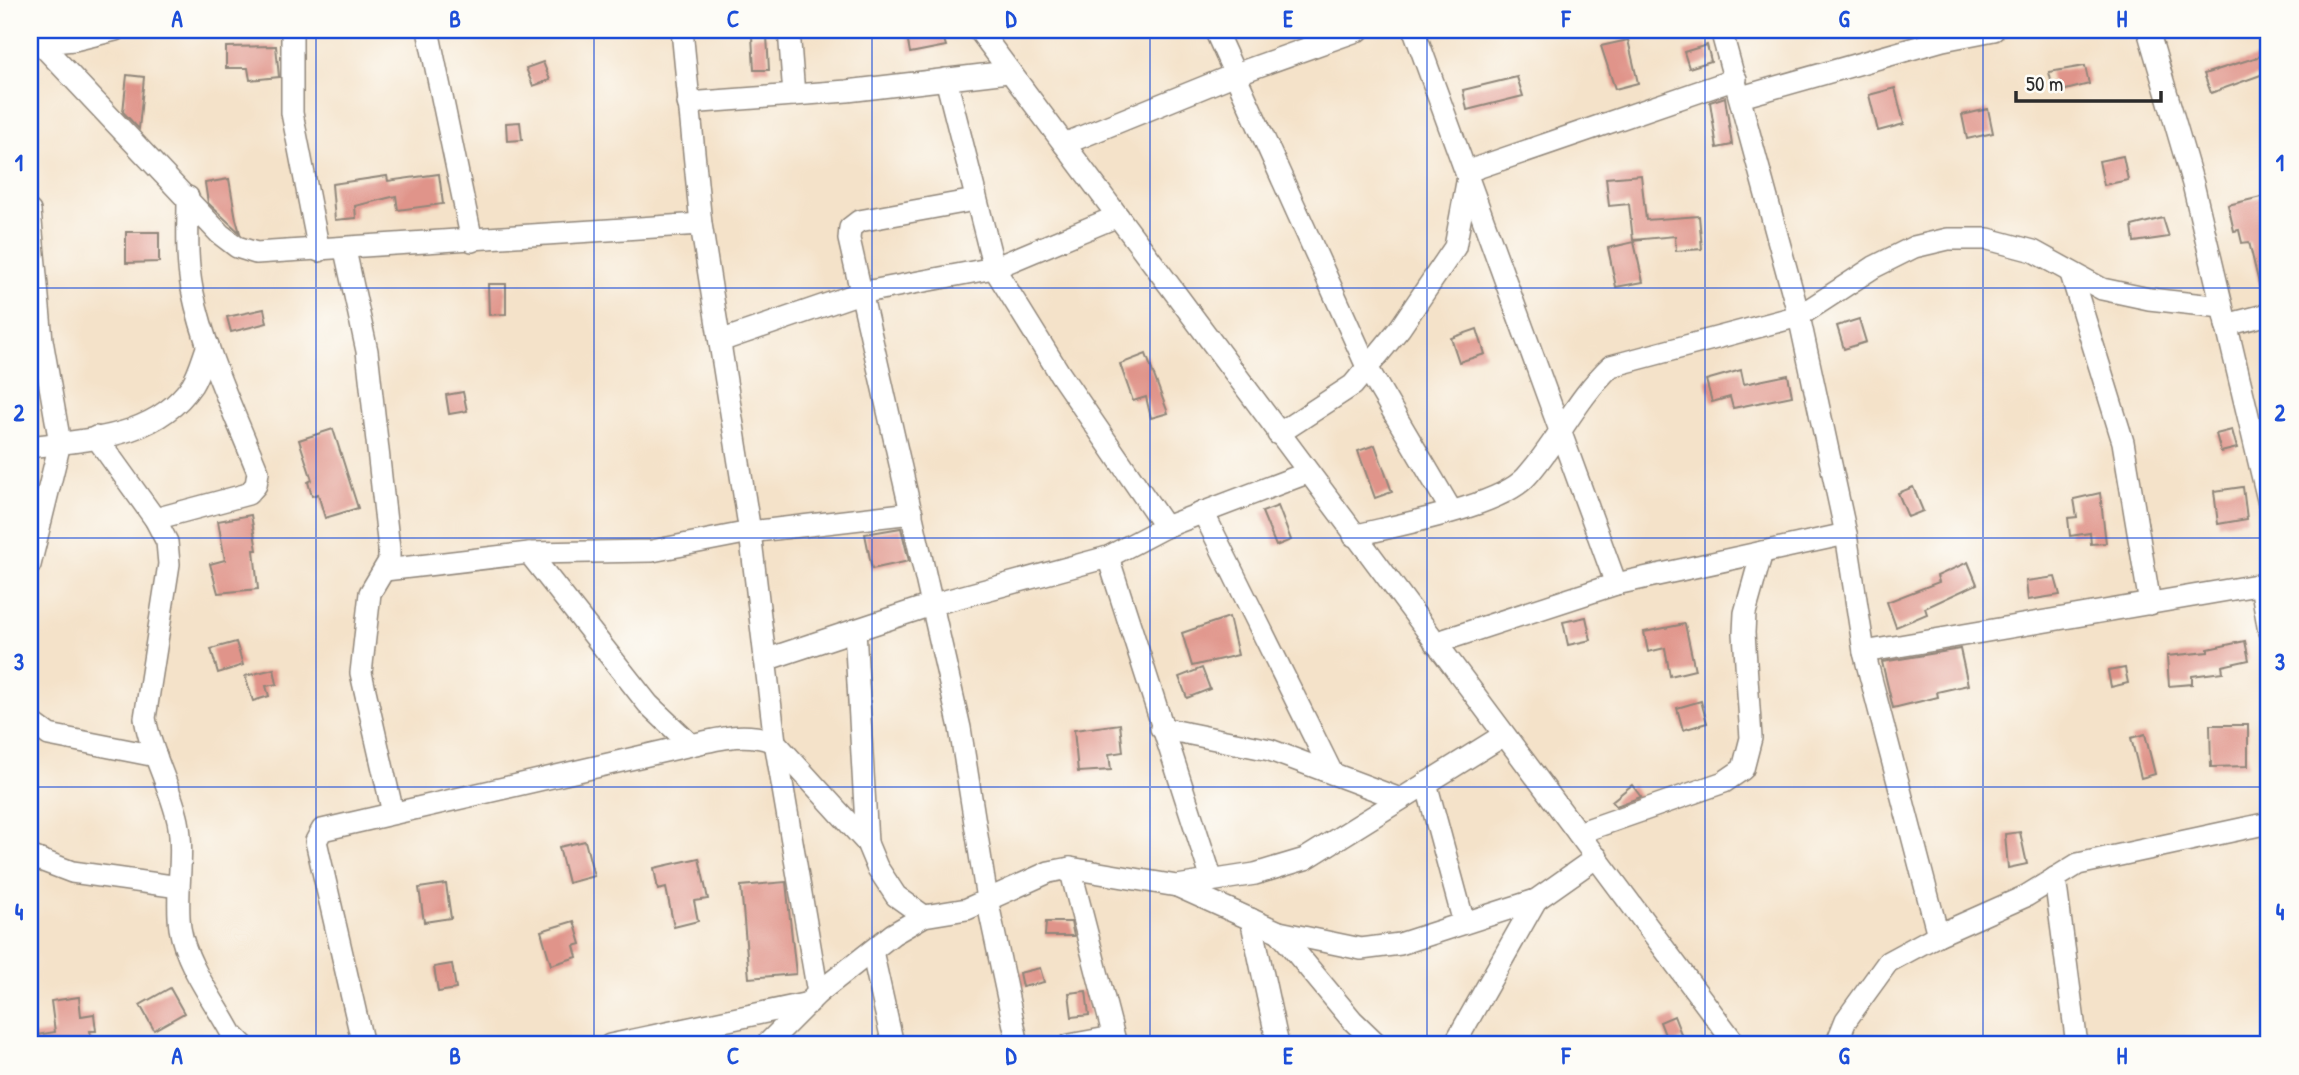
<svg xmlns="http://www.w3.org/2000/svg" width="2299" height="1075" font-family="'Patrick Hand',sans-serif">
<rect width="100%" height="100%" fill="#fdfcf7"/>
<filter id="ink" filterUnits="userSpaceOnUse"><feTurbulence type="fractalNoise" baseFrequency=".0143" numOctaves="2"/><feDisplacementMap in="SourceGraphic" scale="14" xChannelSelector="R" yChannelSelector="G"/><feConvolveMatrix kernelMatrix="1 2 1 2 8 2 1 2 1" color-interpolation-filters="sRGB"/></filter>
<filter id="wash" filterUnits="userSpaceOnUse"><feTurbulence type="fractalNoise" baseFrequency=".00686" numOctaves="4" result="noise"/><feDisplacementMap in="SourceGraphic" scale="28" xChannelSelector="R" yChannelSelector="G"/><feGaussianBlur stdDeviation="1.57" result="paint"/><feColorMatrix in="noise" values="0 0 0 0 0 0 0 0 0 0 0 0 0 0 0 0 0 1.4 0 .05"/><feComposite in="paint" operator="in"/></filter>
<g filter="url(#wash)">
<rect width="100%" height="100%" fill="#f4e2c9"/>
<g id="blocks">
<g fill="#e0948a">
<polygon points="906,30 941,30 946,46 910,53"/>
<polygon points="752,36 767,36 769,70 754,70"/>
<polygon points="1628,40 1638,83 1615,89 1601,46"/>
<polygon points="1707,45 1711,61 1689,68 1684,52"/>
<polygon points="276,46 279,77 250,80 248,68 226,68 226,47"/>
<polygon points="2267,54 2269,72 2211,93 2204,74"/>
<polygon points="543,62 550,80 533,86 526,68"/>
<polygon points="2085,66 2089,84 2054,93 2049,72"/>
<polygon points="127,75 144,77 139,129 123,112"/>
<polygon points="1517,77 1523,96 1467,110 1463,90"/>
<polygon points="1895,88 1904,124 1878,131 1869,95"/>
<polygon points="1725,97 1732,145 1717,148 1710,102"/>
<polygon points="1988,109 1993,133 1967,139 1962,115"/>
<polygon points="520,122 522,140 507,141 506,123"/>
<polygon points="2123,156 2128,180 2104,185 2099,161"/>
<polygon points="439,174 443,204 398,210 396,196 355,206 356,218 335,220 332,184 387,176 388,181"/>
<polygon points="1641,175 1646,220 1699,216 1702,249 1676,251 1675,236 1633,240 1629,204 1609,206 1606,178"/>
<polygon points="229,179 236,219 240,233 208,203 205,183"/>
<polygon points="2269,195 2269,237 2263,238 2269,262 2269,300 2263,300 2249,242 2242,243 2239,230 2234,231 2228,205"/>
<polygon points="2163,218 2169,237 2134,242 2132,226"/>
<polygon points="126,232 159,232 159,262 126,263"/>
<polygon points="1634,242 1643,282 1616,287 1608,248"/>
<polygon points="488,284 506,284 506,314 489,315"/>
<polygon points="264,309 267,323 231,332 227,317"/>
<polygon points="1859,319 1866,342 1844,349 1837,326"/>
<polygon points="1477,329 1485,354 1459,362 1451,338"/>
<polygon points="1146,354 1168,413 1151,418 1146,397 1133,401 1120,364"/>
<polygon points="1741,370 1744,384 1788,375 1792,396 1733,408 1730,397 1712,402 1706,380"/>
<polygon points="463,392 467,411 449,414 446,395"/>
<polygon points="333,429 358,508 325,518 318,494 312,496 308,482 312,480 299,440"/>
<polygon points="2232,430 2237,448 2221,452 2216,434"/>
<polygon points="1375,445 1392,492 1375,498 1358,451"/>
<polygon points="1913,487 1923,511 1908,517 1898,493"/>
<polygon points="2243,487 2247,519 2218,524 2214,491"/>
<polygon points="2100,493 2106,543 2091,544 2090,533 2070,536 2068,518 2077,517 2074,499"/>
<polygon points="1278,506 1291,540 1276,546 1262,512"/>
<polygon points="251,515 257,550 254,550 258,589 218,593 210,564 225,560 218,521"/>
<polygon points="901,528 909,561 872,569 865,534"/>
<polygon points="1968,562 1977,584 1925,608 1927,614 1896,627 1887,602 1939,582 1937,576"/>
<polygon points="2055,577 2060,595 2028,600 2026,581"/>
<polygon points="1229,617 1238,655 1192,666 1182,633"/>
<polygon points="1586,617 1591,640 1568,645 1563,622"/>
<polygon points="1685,624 1695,670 1670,676 1665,648 1648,652 1644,632"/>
<polygon points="2245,641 2249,660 2222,666 2223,672 2192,676 2192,684 2169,686 2167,656 2208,652 2208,649"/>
<polygon points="236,642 243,665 218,673 211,649"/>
<polygon points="1960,649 1968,685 1937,692 1938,697 1893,708 1882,662"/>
<polygon points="1202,668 1210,689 1187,698 1179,677"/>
<polygon points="2125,668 2128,683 2111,687 2108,671"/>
<polygon points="274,669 277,684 266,686 269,696 253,701 245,676"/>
<polygon points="1701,701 1707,723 1683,730 1677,708"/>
<polygon points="1120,724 1123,752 1109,754 1111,770 1078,772 1074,730"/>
<polygon points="2210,725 2248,725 2248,766 2211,767"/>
<polygon points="2145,734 2155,774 2141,778 2131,738"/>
<polygon points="1632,785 1641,797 1616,806 1612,801"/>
<polygon points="2020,832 2027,864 2008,868 2005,834"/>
<polygon points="585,841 594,876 568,883 559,847"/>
<polygon points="699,858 708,899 694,901 698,921 674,927 666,888 658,890 654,868"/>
<polygon points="786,882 796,974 749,978 741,886"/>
<polygon points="446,884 451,918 424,922 419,888"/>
<polygon points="574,921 581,944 574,946 577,957 551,965 541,931"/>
<polygon points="1046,922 1071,922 1074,936 1045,936"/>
<polygon points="452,964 456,989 438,992 434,967"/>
<polygon points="1040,968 1044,982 1022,987 1019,973"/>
<polygon points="170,988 184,1013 154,1030 140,1005"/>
<polygon points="1086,991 1089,1015 1072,1017 1069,993"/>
<polygon points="79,997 81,1016 94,1014 96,1031 90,1031 93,1045 30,1045 30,1036 55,1032 51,1001"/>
<polygon points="1674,1016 1683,1039 1669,1045 1660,1022"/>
</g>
</g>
</g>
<g filter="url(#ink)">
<use href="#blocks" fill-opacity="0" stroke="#90867a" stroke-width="2"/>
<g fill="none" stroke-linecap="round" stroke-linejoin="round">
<g stroke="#90867a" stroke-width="24">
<g id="minor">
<polyline points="292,30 292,113 319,251"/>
<polyline points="428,30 472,241"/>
<polyline points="682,30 701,224 750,532 775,742 818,993"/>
<polyline points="789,30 794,95"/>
<polyline points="979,30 1736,1045"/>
<polyline points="1215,30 1368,369 1451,510"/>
<polyline points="1414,30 1616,584"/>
<polyline points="1721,30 1799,316 1846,534 1864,652 1938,935"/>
<polyline points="2148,30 2193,184 2269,504"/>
<polyline points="31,44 74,40 115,30"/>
<polyline points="41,44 220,234 237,247 256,253 701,224"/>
<polyline points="946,79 994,268 1060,374 1165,527"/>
<polyline points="1741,97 1943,40 1994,30"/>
<polyline points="688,103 847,91 1008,72"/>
<polyline points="1064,144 1236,74 1359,30"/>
<polyline points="1468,171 1736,79"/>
<polyline points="975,200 859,221 850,228 849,239 960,728 987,899 1018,1045"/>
<polyline points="30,211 42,340 60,443 30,565"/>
<polyline points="345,250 367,351 389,549 389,561 370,593 361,673 393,813"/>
<polyline points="2071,274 2123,442 2150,604"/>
<polyline points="2226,325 2269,314"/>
<polyline points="720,341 860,293 994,268 1118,216"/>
<polyline points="1278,434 1353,385 1400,328 1455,247 1468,177"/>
<path d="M 96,437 L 155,519 L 167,542 L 169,564 L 145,718 C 151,754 170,785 178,821 C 185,856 175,893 180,928 C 186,965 215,1002 232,1034 L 243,1045"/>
<path d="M 30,447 C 88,439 155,439 192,385 C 199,374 203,358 208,345"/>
<polyline points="1203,512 1332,773"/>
<path d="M 155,519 L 248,494 L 256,485 L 258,472 C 234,412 205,352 192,289 C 186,259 188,227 188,197"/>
<path d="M 1354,536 C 1396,525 1499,507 1526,477 C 1557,443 1576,399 1611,366 L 1799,316 L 1874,267 L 1914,247 L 1948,239 L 1988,239 L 2033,251 L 2102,289 L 2149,299 L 2222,307"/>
<polyline points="529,553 648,704 691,745"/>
<polyline points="1108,557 1212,880"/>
<polyline points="385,570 529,553 652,551 750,532 912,513"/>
<polyline points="2261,585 2269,632"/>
<polyline points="855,630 867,843"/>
<polyline points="1435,643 1616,584 1846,534"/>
<polyline points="1864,652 2269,583"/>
<polyline points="765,660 934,604 1108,557 1165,527 1307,473"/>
<polyline points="30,721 49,735 156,756"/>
<polyline points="1161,728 1270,750 1400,799"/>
<polyline points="1426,783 1464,923"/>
<polyline points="1578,833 1724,782 1743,769 1751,738 1744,633 1745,613 1762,552"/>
<polyline points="30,856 72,872 179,887"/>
<polyline points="1070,868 1116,1045"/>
<polyline points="2055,878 2077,1045"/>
<polyline points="1177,886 1255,874 1305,859 1504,735"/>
<polyline points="1251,919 1278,1045"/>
<polyline points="1279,932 1352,1020 1378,1045"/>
<polyline points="872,951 893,1045"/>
<path d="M 363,1045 L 316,841 L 322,830 L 691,745 C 722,738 745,731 775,742 L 867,843 L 877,867 L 896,896 L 924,916"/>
<polyline points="610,1045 809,1003"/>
<polyline points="766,1045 818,993 893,934 924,916 967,909 1049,872 1070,868 1177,886 1279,932 1361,949 1400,944 1536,900 1597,857"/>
<polyline points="1069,1045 1113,1037"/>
<polyline points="1454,1045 1536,900"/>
<polyline points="1836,1045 1846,1020 1888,962 1938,935 2026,896 2078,864 2269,823"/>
</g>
</g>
<use href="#minor" stroke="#fff" stroke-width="21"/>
</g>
</g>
<path fill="none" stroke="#1d4ed8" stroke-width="2" stroke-opacity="0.55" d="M 316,30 L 316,1045M 594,30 L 594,1045M 872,30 L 872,1045M 1150,30 L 1150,1045M 1427,30 L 1427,1045M 1705,30 L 1705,1045M 1983,30 L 1983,1045M 30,288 L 2269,288M 30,538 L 2269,538M 30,787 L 2269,787"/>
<rect width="2299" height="1075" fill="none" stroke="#fdfcf7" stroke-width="77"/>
<path d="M2016 91v10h145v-10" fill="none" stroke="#2b2b2b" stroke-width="3.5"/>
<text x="2026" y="91" font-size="21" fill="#2b2b2b" stroke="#fdfcf7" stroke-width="5" paint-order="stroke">50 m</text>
<rect x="38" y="38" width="2222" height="998" fill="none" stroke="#1d4ed8" stroke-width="2.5"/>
<g font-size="23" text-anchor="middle" font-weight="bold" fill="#1d4ed8">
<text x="177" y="27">A</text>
<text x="455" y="27">B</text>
<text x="733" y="27">C</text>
<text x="1011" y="27">D</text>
<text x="1288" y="27">E</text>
<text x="1566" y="27">F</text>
<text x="1844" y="27">G</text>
<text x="2122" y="27">H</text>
<text x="19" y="171">1</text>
<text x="2280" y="171">1</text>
<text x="19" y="421">2</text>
<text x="2280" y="421">2</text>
<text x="19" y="670">3</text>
<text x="2280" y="670">3</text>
<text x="19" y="920">4</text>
<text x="2280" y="920">4</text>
<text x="177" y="1064">A</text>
<text x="455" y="1064">B</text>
<text x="733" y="1064">C</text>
<text x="1011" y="1064">D</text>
<text x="1288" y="1064">E</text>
<text x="1566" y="1064">F</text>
<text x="1844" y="1064">G</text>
<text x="2122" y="1064">H</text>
</g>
</svg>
